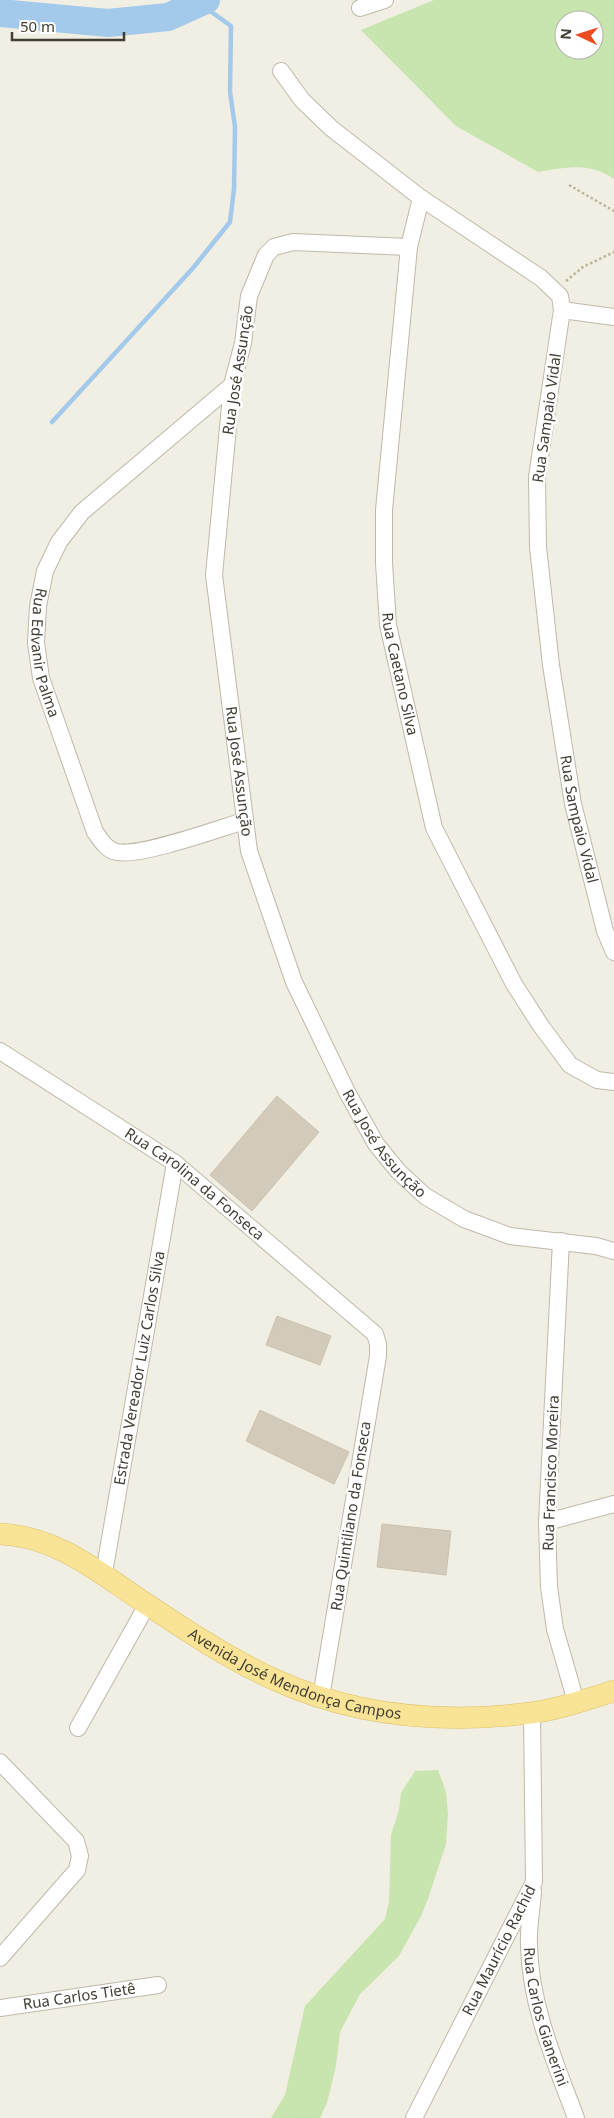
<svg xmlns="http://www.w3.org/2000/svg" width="614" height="2118" font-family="'Noto Sans',sans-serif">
<rect width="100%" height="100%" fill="#f1eee4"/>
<g fill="#c8e4af" fill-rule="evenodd">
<path d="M 434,0 L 614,0 L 614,179 C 591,162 565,167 538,172 L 456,126 L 361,30 ZM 564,20 L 594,20 L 594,50 L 564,50 Z"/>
<polygon points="438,1770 446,1792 448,1814 446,1844 429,1896 421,1916 399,1956 360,1994 340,2032 336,2066 327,2103 320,2118 271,2118 285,2095 305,2006 385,1919 389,1902 391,1835 399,1810 401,1793 415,1771"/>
</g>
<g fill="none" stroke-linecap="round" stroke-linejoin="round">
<polyline stroke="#a3c9eb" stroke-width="4.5" points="52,422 193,268 230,222 234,189 235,127 230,92 231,26 199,3"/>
<polyline stroke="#a3c9eb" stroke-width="28" points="0,13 108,23 168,17 206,0"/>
</g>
<g fill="#d2caba" stroke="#ccc3ae">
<polygon points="277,1096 319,1132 252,1211 210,1175"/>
<polygon points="277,1316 331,1336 320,1365 266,1345"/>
<polygon points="260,1410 349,1452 334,1484 246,1441"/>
<polygon points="382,1524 451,1531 446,1575 377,1567"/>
</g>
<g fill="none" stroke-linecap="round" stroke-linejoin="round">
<g stroke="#bfb9aa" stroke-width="18">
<g id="minor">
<polyline points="360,8 385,0"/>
<path id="s1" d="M 281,71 L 302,100 L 331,128 L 421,198 L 541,278 L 560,296 L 562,310 L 537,477 L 538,547 L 551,665 L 573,804 L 605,931 L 614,952"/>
<path id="s2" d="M 421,198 L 409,247 L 384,510 L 384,563 L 388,625 L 434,828 L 514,984 L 541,1026 L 570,1065 L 597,1080 L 614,1082"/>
<path id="s3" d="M 409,247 L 293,242 L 274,247 L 266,255 L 249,296 L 243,343 L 232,385 L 214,575 L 249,851 L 294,982 L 347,1092 L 376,1144 L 398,1171 L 425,1196 L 464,1219 L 510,1236 L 596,1246 L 614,1251"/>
<polyline points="562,310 614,317"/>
<path id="s4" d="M 232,385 L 82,512 L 59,542 L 45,571 L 38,606 L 36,643 L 41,678 L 95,832 C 101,840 106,850 117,852 C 140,857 218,829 244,821"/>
<path id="s5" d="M 0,1051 L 175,1163 L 375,1334 L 378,1344 L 378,1356 L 321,1697"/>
<polyline points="561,1241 547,1522 549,1587 555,1629 576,1702"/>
<polyline points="547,1522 614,1504"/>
<path id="s6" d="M 104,1573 L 175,1163"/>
<polyline points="78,1728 147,1605"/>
<polyline points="0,1762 76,1841 80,1856 77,1870 0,1958"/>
<path id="s7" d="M 533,1891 C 532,1909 528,1927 529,1945 C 530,2005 555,2062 576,2118"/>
<path id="s8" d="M 0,2008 L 158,1985"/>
<path id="s9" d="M 414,2118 L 534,1882 L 532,1713"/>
</g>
</g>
<g stroke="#dcc167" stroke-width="22">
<g id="major">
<path id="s10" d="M 0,1534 C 58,1536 102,1575 148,1605 C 187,1631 228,1658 271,1678 C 352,1716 442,1724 530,1713 C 558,1710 587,1699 614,1691"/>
</g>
</g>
<g stroke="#bdb399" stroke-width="2.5" stroke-dasharray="2.5 2.5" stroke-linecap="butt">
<polyline points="569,185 614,211"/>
<polyline points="566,281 583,267 614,252"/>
</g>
<use href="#minor" stroke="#fff" stroke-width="16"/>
<use href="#major" stroke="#f8e396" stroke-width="21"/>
</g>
<g text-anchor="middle" stroke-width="5" stroke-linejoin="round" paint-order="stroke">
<g font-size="15" fill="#433e34" stroke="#fff">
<text transform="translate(238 370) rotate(-81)" y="5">Rua José Assunção</text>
<text transform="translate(547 418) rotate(-82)" y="5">Rua Sampaio Vidal</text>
<text dy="5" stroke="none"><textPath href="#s4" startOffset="350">Rua Edvanir Palma</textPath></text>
<text dy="5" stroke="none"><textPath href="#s2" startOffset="480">Rua Caetano Silva</textPath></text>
<text dy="5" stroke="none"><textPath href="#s3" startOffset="671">Rua José Assunção</textPath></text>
<text dy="5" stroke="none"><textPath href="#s1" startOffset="889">Rua Sampaio Vidal</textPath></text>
<text dy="5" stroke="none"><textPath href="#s3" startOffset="1076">Rua José Assunção</textPath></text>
<text dy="5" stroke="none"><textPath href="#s5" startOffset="236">Rua Carolina da Fonseca</textPath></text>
<text dy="5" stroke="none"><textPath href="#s6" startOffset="208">Estrada Vereador Luiz Carlos Silva</textPath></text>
<text transform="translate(551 1473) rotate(-88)" y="5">Rua Francisco Moreira</text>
<text transform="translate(351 1516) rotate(-81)" y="5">Rua Quintiliano da Fonseca</text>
<text dy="5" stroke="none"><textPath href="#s10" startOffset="331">Avenida José Mendonça Campos</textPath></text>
<text dy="5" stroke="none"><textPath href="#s9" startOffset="188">Rua Maurício Rachid</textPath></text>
<text dy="5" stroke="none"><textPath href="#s8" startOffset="80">Rua Carlos Tietê</textPath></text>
<text dy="5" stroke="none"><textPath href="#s7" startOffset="128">Rua Carlos Gianerini</textPath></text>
</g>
</g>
<g transform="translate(579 35) rotate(274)"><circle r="24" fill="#ffffff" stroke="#b4b2ae"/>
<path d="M0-4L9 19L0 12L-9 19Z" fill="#ee4c1e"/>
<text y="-8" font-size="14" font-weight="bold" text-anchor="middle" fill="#433e34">N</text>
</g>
<path d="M12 32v8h112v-8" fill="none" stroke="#433e34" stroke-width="2.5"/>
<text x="20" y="32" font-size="15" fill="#433e34" stroke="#ffffff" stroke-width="4" paint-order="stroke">50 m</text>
</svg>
